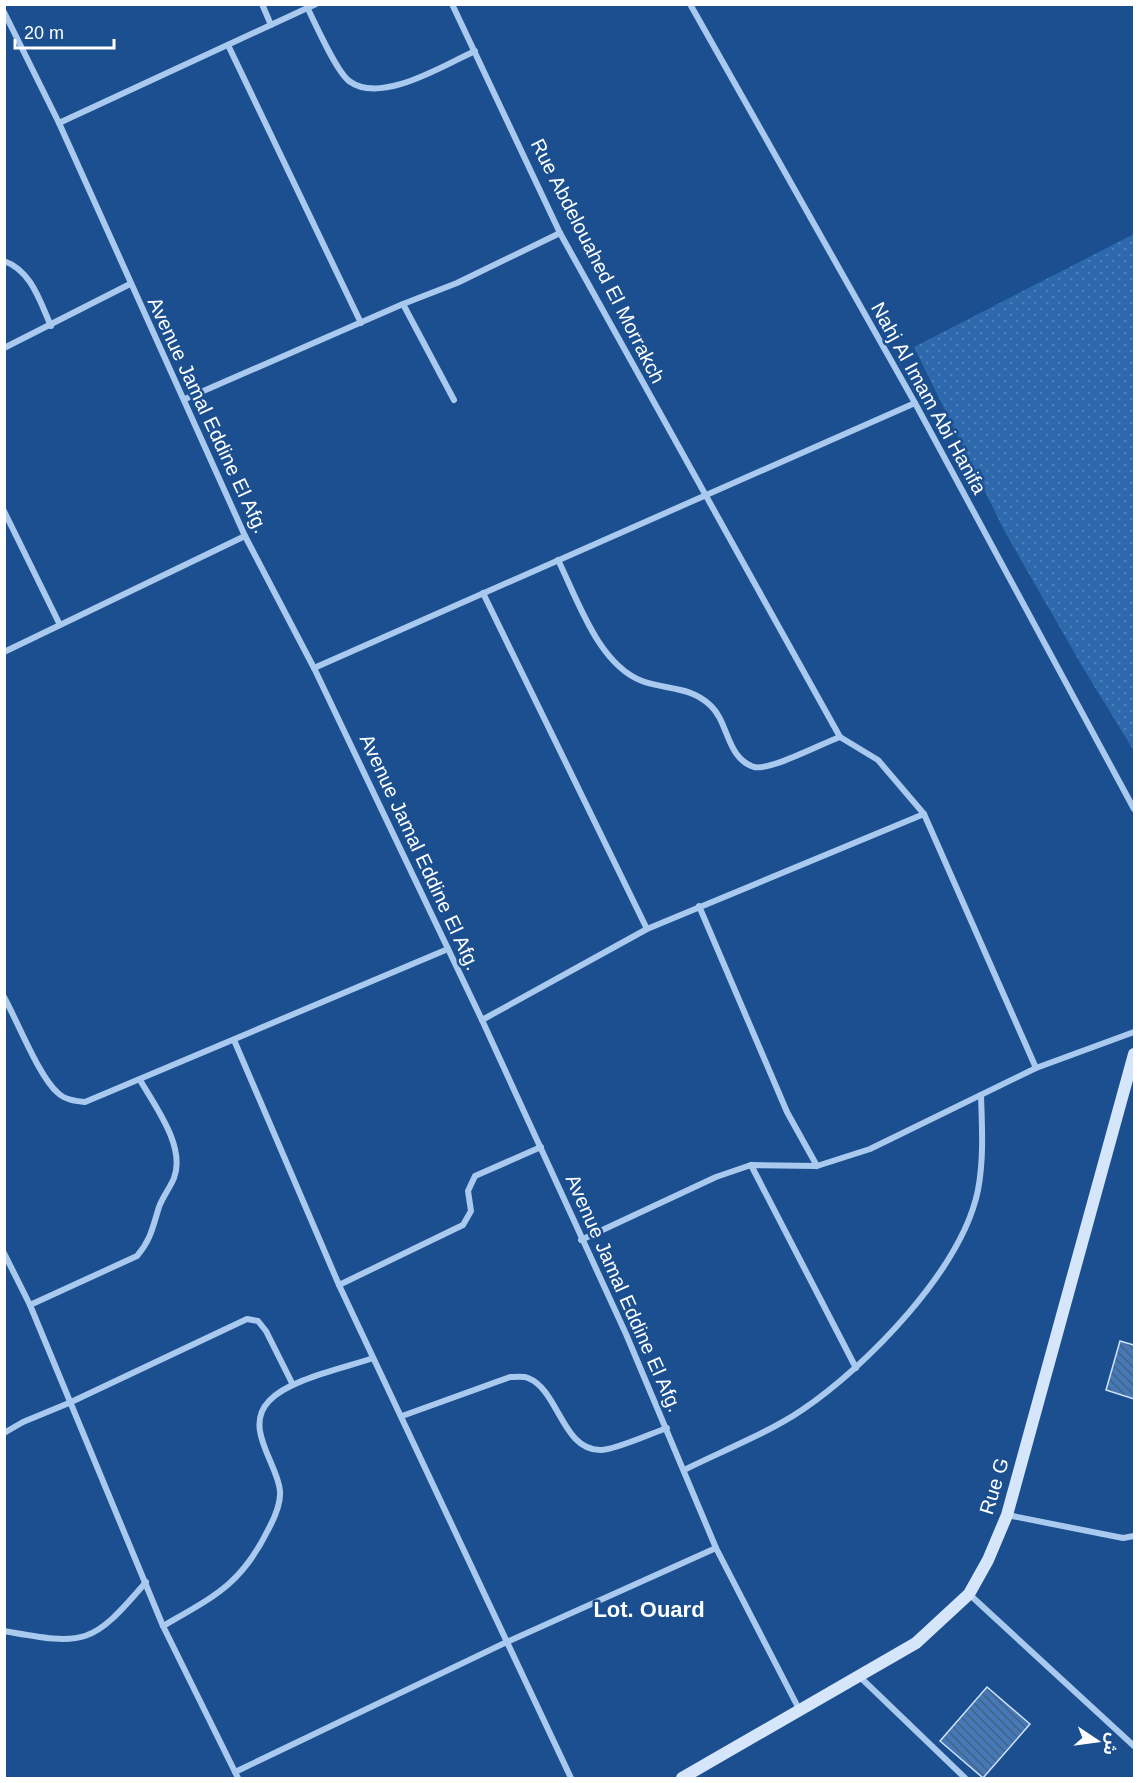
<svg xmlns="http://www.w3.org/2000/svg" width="1139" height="1783" font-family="Arial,'Noto Sans Arabic',sans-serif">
<defs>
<pattern id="park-dots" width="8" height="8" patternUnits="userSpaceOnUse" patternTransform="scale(1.5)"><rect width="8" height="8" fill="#2e69ad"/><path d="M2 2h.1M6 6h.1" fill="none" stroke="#4d80b9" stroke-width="1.8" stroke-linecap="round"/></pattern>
<pattern id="building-back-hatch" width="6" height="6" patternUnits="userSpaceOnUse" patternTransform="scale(1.5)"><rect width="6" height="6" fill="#4478b7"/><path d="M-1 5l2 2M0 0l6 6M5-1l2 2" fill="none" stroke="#486282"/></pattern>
</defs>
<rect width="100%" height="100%" fill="#1b4f8f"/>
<polygon fill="url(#park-dots)" points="1134,234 1134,751 1082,666 1005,532 914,347"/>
<g fill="url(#building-back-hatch)" stroke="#cfe3fa" stroke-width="1.5">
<polygon points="1120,1341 1134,1345 1134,1399 1106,1390"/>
<polygon points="987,1687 1030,1724 983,1778 940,1741"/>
</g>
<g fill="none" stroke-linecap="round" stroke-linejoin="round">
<g stroke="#a9c9ee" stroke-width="6">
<polyline points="262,4 271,25"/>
<path d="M 452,4 L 560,233 L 840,737 C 823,743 770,771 754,767 C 726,758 729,722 710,705 C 690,686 666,690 642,681 C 598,664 578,600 558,560"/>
<polyline points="690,4 915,403 1134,809"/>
<path d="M 308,9 C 316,25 336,71 349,81 C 381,105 444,65 475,51"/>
<polyline points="4,12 59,123 245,536 314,668 482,1020 626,1334 716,1548 799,1709"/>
<polyline points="228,45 361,323"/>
<polyline points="59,123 316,4"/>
<path d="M 4,261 C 32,271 40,302 51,326"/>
<polyline points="4,348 130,284"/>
<polyline points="185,399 403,304"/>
<polyline points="454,400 403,304 457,283 560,233"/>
<polyline points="4,511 60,625"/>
<polyline points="483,593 647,929"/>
<polyline points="4,652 245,536"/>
<polyline points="314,668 915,403"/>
<polyline points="840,737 878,760 924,814 1036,1068"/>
<polyline points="699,906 787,1112 817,1166"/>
<path d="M 4,997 C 17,1020 39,1077 58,1093 C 65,1100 76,1101 85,1102 L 448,949"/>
<polyline points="482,1020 647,929 924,814"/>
<polyline points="234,1040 339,1285 571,1778"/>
<polyline points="751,1165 856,1368"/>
<polyline points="581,1240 716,1177 751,1165 817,1166 870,1149 1036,1068 1134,1032"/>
<polyline points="4,1253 30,1305 163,1626 238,1778"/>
<polyline points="339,1285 463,1225 471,1211 468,1191 475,1176 541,1147"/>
<path d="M 30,1305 L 137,1256 C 151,1240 153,1226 159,1207 C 163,1196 170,1188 174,1178 C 186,1147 155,1106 140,1080"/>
<path d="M 402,1416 L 510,1377 C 515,1377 523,1376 528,1378 C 559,1390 562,1451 601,1450 C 615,1450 652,1433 667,1428"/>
<polyline points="4,1433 23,1422 69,1403 247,1319 258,1321 266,1331 293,1385"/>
<path d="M 684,1470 C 720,1452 770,1432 802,1410 C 867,1366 962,1269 978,1190 C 984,1158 982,1127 981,1095"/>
<polyline points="1007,1515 1123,1538 1134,1536"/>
<polyline points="969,1594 1134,1746"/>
<path d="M 163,1626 C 213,1597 241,1585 268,1530 C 274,1519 281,1504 280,1491 C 278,1464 243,1428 269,1401 C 289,1379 345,1368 373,1358"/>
<path d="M 4,1631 C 86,1646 92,1645 146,1582"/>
<polyline points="860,1677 965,1778"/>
<polyline points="235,1772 509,1641 716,1548"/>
</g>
<polyline stroke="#d6e6fa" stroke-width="12" points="682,1778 916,1643 969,1594 988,1560 1007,1515 1134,1054"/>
</g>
<g text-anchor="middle" stroke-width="5" stroke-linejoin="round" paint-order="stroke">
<g font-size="20" fill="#fff" stroke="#1b4f8f">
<text transform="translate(598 261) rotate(63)" y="7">Rue Abdelouahed El Morrakch</text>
<text transform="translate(929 398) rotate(61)" y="7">Nahj Al Imam Abi Hanifa</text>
<text transform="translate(208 415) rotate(65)" y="7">Avenue Jamal Eddine El Afg.</text>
<text transform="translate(420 852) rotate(65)" y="7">Avenue Jamal Eddine El Afg.</text>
<text transform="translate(624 1293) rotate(66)" y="7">Avenue Jamal Eddine El Afg.</text>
<text transform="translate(994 1486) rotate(-73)" y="7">Rue G</text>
</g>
<g font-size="22" font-weight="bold" fill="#fff" stroke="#1b4f8f">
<text x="649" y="1617">Lot. Ouard</text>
</g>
</g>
<rect width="1139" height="1783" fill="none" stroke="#ffffff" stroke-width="12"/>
<g transform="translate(1097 1741) rotate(103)" stroke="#1b4f8f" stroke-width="4.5" paint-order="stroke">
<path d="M0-4.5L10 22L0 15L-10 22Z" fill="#ffffff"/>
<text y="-9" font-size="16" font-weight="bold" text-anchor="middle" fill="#ffffff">ش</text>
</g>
<path d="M15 39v9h99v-9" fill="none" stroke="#ffffff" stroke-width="3"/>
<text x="24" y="39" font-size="18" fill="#ffffff" stroke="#1b4f8f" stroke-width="4.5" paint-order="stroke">20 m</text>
</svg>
